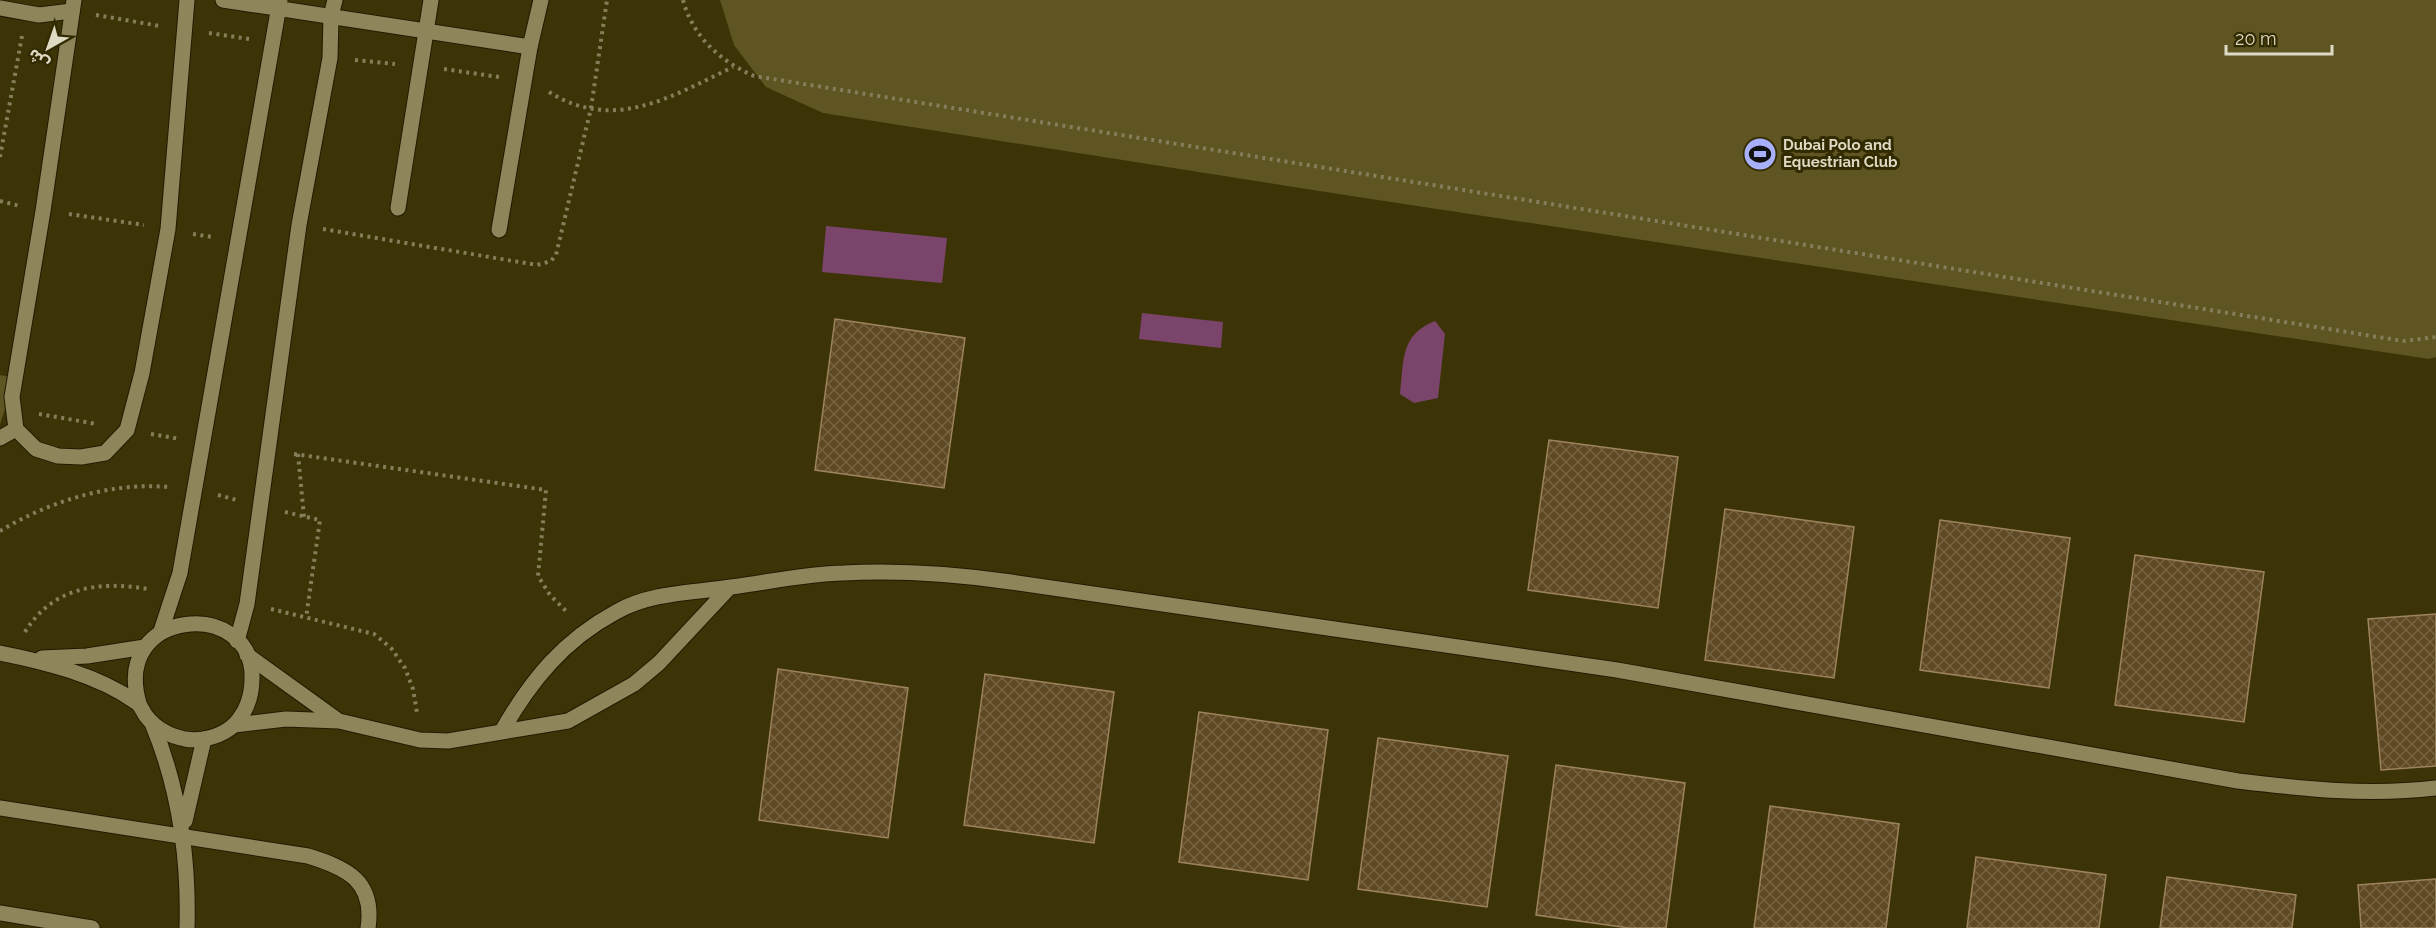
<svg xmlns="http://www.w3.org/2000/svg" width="2436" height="928" font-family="Raleway,'Noto Sans Arabic',sans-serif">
<defs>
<pattern id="building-cross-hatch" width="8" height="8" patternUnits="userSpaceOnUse" patternTransform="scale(1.5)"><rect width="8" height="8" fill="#5f4923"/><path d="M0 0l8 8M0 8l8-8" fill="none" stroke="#766341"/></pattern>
</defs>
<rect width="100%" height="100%" fill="#3c3407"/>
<g fill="#5f5522">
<polygon points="720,0 2436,0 2436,357 2429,359 1345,195 823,113 766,87 734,45"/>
<polygon points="0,375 15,378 0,424"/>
</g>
<g fill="#7b446b">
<polygon points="826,226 947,238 942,283 822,272"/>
<polygon points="1142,313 1223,322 1221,348 1139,339"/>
<path d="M 1435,321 L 1445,334 L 1438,398 L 1414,403 L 1400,394 C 1404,360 1400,335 1435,321 Z"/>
</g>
<g fill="url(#building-cross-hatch)" stroke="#9c835d" stroke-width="1.5">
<polygon points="835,319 965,338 944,488 815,470"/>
<polygon points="1549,440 1678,457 1658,608 1528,590"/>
<polygon points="1725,509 1854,527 1834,678 1705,660"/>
<polygon points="1940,520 2070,538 2049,688 1920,670"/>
<polygon points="2135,555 2264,572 2244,722 2115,705"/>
<polygon points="2436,614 2436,766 2381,770 2368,619"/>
<polygon points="778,669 908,688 888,838 759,820"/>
<polygon points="985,674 1114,692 1094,843 964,825"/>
<polygon points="1199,712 1328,730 1308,880 1179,862"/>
<polygon points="1378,738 1508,756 1487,907 1358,889"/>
<polygon points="1556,765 1685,783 1666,928 1629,928 1536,915"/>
<polygon points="1770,806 1899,824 1886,928 1754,928"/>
<polygon points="1976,857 2106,875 2099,928 1967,928"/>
<polygon points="2167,877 2296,895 2292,928 2160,928"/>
<polygon points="2436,879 2436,928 2361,928 2358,885"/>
</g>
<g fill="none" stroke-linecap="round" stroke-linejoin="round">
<g stroke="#221b00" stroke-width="17">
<g id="minor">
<polyline points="74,0 43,211 12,397 16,429 36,449 58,456 81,457 105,453 127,430 142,373 168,229 187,0"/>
<polyline points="223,0 530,47"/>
<polyline points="0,8 39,15 72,11"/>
<polyline points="398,208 431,0"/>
<polyline points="499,230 530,47 541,0"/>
<polyline points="0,438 16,429"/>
<polyline points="161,631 180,573 280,0"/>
<polyline points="237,641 247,604 299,225 330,58 331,16 335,0"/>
<path d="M 0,653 C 46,662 97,675 136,702 C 141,705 143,712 146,716 C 156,729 170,736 185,739 C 202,742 223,736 235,724 C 247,711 252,695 252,678 C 254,598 111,607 139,703"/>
<polyline points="247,655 336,719"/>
<polyline points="42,658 87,656 145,647"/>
<path d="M 152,723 C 179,788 189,858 187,928"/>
<polyline points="234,725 286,719 339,721 420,740 448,741 568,721 634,684 659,663 729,588"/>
<path d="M 502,731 C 531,680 564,640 616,612 C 651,592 693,593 731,587 C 769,582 805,574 843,573 C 900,570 955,574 1011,582 L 1617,670 L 2238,781 C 2304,789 2369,796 2436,788"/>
<path d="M 0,808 L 308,856 C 347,868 375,881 368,928"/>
<polyline points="185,821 204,739"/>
<polyline points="0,913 92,928"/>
</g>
</g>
<g stroke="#847e5b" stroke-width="4" stroke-dasharray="3 4.5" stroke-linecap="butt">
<path d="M 683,0 C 693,37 720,61 754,76 L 2403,341 L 2436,337"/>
<polyline points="96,15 160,26"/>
<polyline points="209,33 249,39"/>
<polyline points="355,60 395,64"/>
<polyline points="444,69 499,77"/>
<path d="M 549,92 C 615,133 672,96 733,67"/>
<polyline points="0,157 22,36"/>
<polyline points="0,201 20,206"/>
<polyline points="69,214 144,225"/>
<polyline points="323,229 537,265 551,261 556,255 591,108 607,0"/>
<polyline points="193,234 212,237"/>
<polyline points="39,414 97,424"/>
<polyline points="151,434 180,439"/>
<polyline points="294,454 546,490 538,576 550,595 567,612"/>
<polyline points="298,454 304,517"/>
<polyline points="218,495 237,500"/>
<polyline points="285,512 320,520 306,618"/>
<path d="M 0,531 C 50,501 111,482 169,487"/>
<polyline points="271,609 374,634 391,648 405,668 413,689 417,713"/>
<path d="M 25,632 C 53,586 100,581 148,589"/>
</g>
<use href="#minor" stroke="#8e865a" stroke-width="15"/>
</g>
<defs>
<g id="stadium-disc" transform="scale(1.725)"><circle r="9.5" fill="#a8b0fc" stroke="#322a00"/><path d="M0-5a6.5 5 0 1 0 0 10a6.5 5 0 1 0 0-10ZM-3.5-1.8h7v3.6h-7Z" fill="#111"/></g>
</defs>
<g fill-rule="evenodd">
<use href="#stadium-disc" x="1760" y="154"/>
</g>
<g text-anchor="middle" stroke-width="6" stroke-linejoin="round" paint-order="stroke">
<g font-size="15" font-weight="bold" fill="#dedac3" stroke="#322a00" text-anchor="start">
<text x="1783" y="150">Dubai Polo and<tspan x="1783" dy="17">Equestrian Club</tspan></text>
</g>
</g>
<g transform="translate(48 48) rotate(220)" stroke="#322a00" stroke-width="4.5" paint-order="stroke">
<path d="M0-4.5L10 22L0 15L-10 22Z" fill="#dedac3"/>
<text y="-9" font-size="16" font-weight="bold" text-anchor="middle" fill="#dedac3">ش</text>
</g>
<path d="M2226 45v9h106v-9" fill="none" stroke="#dedac3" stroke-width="3"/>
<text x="2235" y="45" font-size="18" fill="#dedac3" stroke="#322a00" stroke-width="4.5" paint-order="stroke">20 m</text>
</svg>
